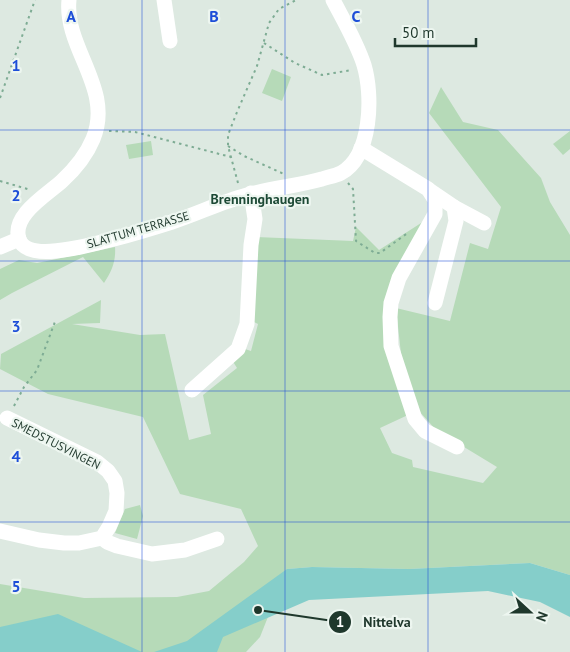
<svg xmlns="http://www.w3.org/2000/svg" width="570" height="652" font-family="'PT Sans',sans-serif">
<rect width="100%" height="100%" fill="#dde9e1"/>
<g fill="#b6dab8">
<polygon points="272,69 291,77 282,101 262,93"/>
<polygon points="441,87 463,122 498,130 541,178 550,202 570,235 570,575 530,563 409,569 312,567 287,569 260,637 246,652 0,652 0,584 84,598 177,597 209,591 244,562 258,546 241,509 180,494 143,417 48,394 0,369 1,354 101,300 100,323 72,324 140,335 165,334 189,440 211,434 203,395 237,368 232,360 242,348 251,351 258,324 250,320 256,237 353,241 356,227 379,250 432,216 387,301 408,415 380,428 392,453 412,460 413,467 483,483 497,467 436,430 419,411 401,354 396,308 450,321 470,243 488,249 501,207 429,113"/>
<polygon points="570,131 570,149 563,155 553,144"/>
<polygon points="151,141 153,155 129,159 126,145"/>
<path d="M 115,247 C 116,261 112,271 104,283 L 83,257 L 12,293 L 0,300 L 0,269 L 19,260 L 37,263 Z"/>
<polygon points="140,505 143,516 137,539 115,533 125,509"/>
</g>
<g fill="#85ceca">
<polygon points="530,563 570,575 570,617 540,602 488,591 309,600 223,637 217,652 154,652 187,641 287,569 312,567 409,569"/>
<polygon points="58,614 142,652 0,652 0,627"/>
</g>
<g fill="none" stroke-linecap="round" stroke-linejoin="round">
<g stroke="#7eac94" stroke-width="2" stroke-dasharray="2.5 4" stroke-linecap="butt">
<polyline points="264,43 295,63 322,75 352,70"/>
<polyline points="0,98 35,0"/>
<polyline points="109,131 135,132 231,157"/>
<polyline points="228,146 244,156 284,174"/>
<polyline points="0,181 31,190"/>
<polyline points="238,183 228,146 228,135 237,112 257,66 269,23 279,9 296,0"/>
<polyline points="348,183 353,189 356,241 375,253 380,253 409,232"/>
<polyline points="14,406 24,387 37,370 56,319"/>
</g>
<g stroke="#fff" stroke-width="15">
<path d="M 69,0 C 64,48 114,89 93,139 C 86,156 75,169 62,181 C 48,194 11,215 19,239 C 28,265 95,243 114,239 C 133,234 153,228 172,222 C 197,214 221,202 247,195 C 272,188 297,186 322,179 C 328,177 335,176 341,173 C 372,156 373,95 364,65 C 357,43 344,21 333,0"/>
<polyline points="164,0 170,41"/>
<polyline points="361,148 428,189 435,200 435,214 399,278 391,303 390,317 391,346 415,419 425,431 457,447"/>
<polyline points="429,190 454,207 456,221 435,303"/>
<polyline points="454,207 484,223"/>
<polyline points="0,247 19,239"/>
<polyline points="192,390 238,349 247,324 251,245 255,219 251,193"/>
<polyline points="0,531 39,540 64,543 79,543 102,538 109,527 116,511 117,493 115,481 108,471 97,462 7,418"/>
<polyline points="102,538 107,542 117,546 152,554 185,550 217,539"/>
</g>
</g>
<path fill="none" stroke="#1d4ed8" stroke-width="1" stroke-opacity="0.55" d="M 142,0 L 142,652M 285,0 L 285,652M 428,0 L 428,652M 0,130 L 570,130M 0,261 L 570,261M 0,391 L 570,391M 0,522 L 570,522"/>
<g text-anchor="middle" stroke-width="4.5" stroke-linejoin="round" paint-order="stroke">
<g font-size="12" fill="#1f382c" stroke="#edf6f0">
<text transform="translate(138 230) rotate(-16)" y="4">SLATTUM TERRASSE</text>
<text transform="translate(56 444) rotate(27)" y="4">SMEDSTUSVINGEN</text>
</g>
<g font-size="14" font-weight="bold" fill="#1c4935" stroke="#edf6f0">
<text x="260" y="204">Brenninghaugen</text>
</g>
</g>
<g font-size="16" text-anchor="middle" font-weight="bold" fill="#1d4ed8" stroke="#edf6f0" stroke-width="4.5" stroke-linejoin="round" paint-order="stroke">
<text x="71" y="22">A</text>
<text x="214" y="22">B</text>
<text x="356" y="22">C</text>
<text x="16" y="71">1</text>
<text x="16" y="201">2</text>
<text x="16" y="332">3</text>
<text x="16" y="462">4</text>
<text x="16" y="592">5</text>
</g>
<path fill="none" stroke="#1f382c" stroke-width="2" d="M258 610L340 622"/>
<g fill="#1f382c" stroke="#edf6f0" stroke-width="2">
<circle cx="258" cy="610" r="5"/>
<circle cx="340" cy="622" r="12"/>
</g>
<g font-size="15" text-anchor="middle" font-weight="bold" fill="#fff">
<text x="340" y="627">1</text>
</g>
<g font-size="14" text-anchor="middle" font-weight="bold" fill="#1f382c" stroke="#edf6f0" stroke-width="4.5" stroke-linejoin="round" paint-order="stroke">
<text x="387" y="627">Nittelva</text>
</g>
<g transform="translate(530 612) rotate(111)" stroke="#edf6f0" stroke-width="4" paint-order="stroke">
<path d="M0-4L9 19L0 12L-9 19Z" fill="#1f382c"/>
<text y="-8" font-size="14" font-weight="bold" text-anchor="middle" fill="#1f382c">N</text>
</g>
<path d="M395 38v8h81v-8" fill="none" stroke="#1f382c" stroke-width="2.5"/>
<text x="402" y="38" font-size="15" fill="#1f382c" stroke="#edf6f0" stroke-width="4" paint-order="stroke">50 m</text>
</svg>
